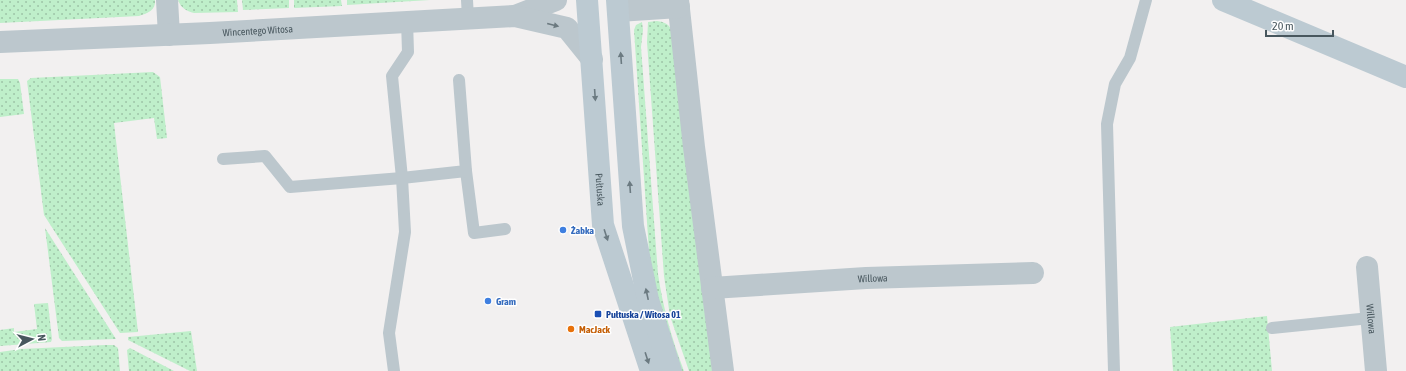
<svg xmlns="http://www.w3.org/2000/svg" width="1406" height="371" font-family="'Asap Condensed',sans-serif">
<defs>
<pattern id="grass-dots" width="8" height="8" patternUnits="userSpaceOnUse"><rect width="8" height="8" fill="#bfefca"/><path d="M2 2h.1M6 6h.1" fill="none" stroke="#9dc4a7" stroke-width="1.8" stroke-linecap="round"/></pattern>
</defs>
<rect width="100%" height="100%" fill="#f2f0f0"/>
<g fill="url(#grass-dots)">
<path d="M 0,0 L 155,0 C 156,10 148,13 139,16 L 0,23 Z"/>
<path d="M 178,0 L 237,0 L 238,12 L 194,13 C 186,11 181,8 178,0 Z"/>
<polygon points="242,0 289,0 289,8 243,10"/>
<polygon points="294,0 341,0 342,6 294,8"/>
<polygon points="347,0 430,0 347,5"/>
<path d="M 657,21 C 664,22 667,23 671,29 L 713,371 L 689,371 L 670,316 L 664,276 L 647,42 L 648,22 Z"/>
<path d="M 642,22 L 643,30 L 641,47 L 658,274 C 663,308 672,339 684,371 L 679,371 L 651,281 L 634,30 L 636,25 Z"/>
<polygon points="153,72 160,77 167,138 157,139 154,118 114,123 138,332 120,333 44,215 27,81 31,78"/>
<polygon points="0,79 18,79 20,83 24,114 0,117"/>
<polygon points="45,228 116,339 62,341 59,338"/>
<polygon points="48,303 52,339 51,342 0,346 0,330 14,328 14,332 37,329 34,304"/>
<polygon points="1267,316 1272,371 1173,371 1170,327"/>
<polygon points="191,331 197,371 190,371 128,340 128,337"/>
<polygon points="105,345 114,345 118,348 120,371 0,371 0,352 21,349"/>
<polygon points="130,348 174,371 129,371 127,350"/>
</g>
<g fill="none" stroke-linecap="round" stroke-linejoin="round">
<g stroke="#bcc7cd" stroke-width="12">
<polyline points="467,0 468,18"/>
<polyline points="223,159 265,156 290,187 402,178 392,76 408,52 407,21"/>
<polyline points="466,171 474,233 505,229"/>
<polyline points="1272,328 1370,318"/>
<polyline points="394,371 389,333 405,232 402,178 466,171 459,80"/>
<polyline points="1114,371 1107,124 1115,84 1130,58 1146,0"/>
</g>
<g stroke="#bcc7cd" stroke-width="22">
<polyline points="167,0 169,35"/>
<polyline points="678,0 694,147 723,371"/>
<polyline points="618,11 679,7"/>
<polyline points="515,16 556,0"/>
<path id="s1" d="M 0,42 L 210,33 L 515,16 L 567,28 L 592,59"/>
<path id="s2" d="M 1367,267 L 1376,371"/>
<path id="s3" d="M 712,288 L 866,278 L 1033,273"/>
</g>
<g stroke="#bccad2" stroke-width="22">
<path id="s4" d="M 587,0 L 603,225 L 651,371"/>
<polyline points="617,0 633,226 648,300 671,371"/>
<polyline points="1223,0 1406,77"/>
</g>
</g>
<defs><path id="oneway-solid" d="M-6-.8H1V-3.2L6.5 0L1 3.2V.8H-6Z"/></defs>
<use fill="#6b797f" href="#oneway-solid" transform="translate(553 25) rotate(14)"/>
<g fill="#6b7a81">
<use href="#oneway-solid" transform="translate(621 58) rotate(-94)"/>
<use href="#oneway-solid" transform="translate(595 95) rotate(86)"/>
<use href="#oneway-solid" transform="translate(630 187) rotate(-94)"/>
<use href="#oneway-solid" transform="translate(606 235) rotate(72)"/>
<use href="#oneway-solid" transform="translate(647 294) rotate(-102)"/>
<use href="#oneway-solid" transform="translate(647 358) rotate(72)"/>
</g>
<g fill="#3f7fe0" stroke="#fff" stroke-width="1.5">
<circle cx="563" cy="230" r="4"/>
<circle cx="488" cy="301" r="4"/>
</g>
<rect fill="#1a4fb4" stroke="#fff" stroke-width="1.5" x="594" y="310" width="8" height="8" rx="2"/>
<circle fill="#e8710a" stroke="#fff" stroke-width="1.5" cx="571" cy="329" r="4"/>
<g text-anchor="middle" stroke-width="3" stroke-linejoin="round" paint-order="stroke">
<g font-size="10" fill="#48575e" stroke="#fff">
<text dy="4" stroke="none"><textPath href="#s1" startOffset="258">Wincentego Witosa</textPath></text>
<text dy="4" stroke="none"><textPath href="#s4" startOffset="190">Pułtuska</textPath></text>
<text dy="4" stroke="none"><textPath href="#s3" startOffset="161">Willowa</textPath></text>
<text dy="4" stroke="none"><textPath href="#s2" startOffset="52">Willowa</textPath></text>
</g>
<g font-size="10" font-weight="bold" fill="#366cbe" stroke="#fff" text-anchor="start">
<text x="571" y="234">Żabka</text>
<text x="496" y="305">Gram</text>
</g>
<g font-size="10" font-weight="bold" fill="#164399" stroke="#fff" text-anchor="start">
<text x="606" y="318">Pułtuska / Witosa 01</text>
</g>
<g font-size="10" font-weight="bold" fill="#c56008" stroke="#fff" text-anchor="start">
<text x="579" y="333">MacJack</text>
</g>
</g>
<g transform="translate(32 339) rotate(83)" stroke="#ffffff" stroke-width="3" paint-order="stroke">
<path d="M0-3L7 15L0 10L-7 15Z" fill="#48575e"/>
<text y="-6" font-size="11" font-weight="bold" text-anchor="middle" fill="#48575e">N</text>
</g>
<path d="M1266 30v6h67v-6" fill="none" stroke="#48575e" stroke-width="2"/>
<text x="1272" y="30" font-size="12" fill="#48575e" stroke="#ffffff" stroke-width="3" paint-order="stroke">20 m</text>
</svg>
